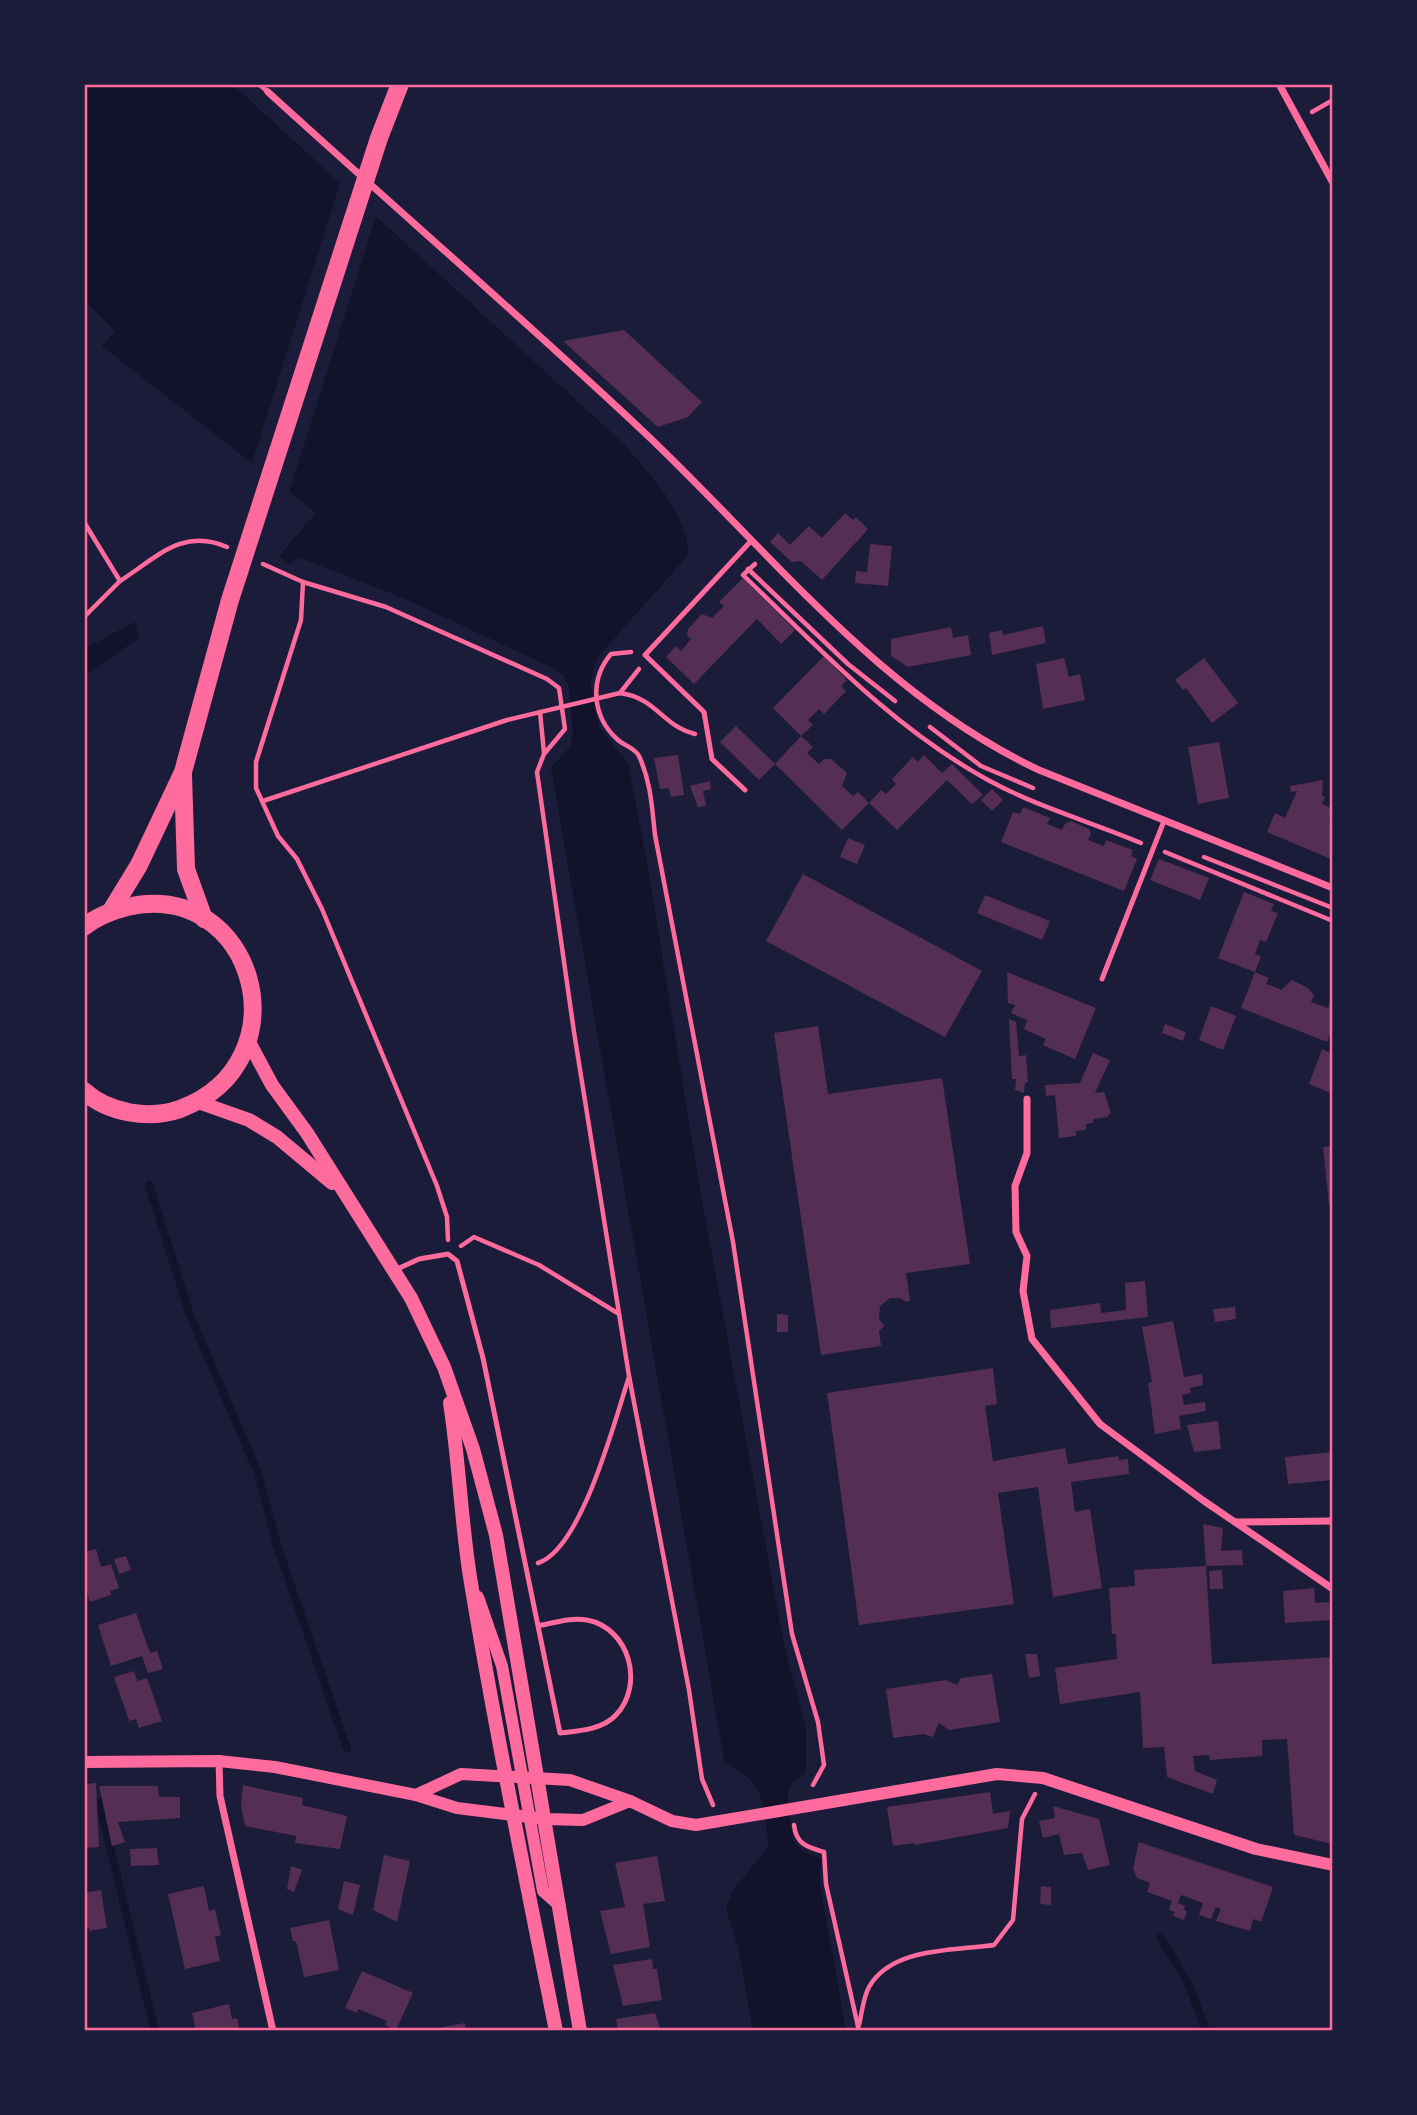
<svg xmlns="http://www.w3.org/2000/svg" width="1417" height="2115" font-family="Spectral,serif">
<rect width="100%" height="100%" fill="#1b1b3a"/>
<g fill="#12122b">
<path d="M 84,84 L 232,84 L 626,446 C 654,481 684,508 689,554 L 598,657 L 590,682 L 599,728 L 628,763 L 647,863 L 701,1195 L 784,1645 L 806,1728 L 806,1773 L 792,1783 L 787,1795 L 793,1841 L 803,1851 L 821,1859 L 820,1884 L 846,2031 L 753,2031 L 738,1947 L 726,1909 L 732,1892 L 769,1846 C 762,1804 768,1783 725,1764 L 551,768 L 570,747 L 573,733 L 569,687 L 564,676 L 553,668 L 401,597 L 298,557 L 290,565 L 279,556 L 316,513 L 102,346 L 115,331 L 84,300 Z"/>
<polygon points="135,622 139,638 84,676 86,648"/>
</g>
<polygon fill="#1b1b3a" points="341,180 377,213 288,496 251,466"/>
<g fill="none" stroke-linecap="round" stroke-linejoin="round">
<g stroke="#12122b" stroke-width="8">
<polyline points="149,1185 190,1315 258,1473 277,1545 347,1749"/>
<polyline points="99,1802 155,2031"/>
<polyline points="1160,1937 1189,1985 1206,2031"/>
</g>
</g>
<g fill="#542f53">
<polygon points="624,330 702,402 688,417 658,427 563,341"/>
<polygon points="845,513 853,520 856,517 868,529 822,580 801,561 792,562 770,542 778,533 790,545 809,526 822,538"/>
<polygon points="870,544 892,546 888,586 855,583 856,571 867,572"/>
<polygon points="743,578 795,630 781,644 757,619 694,684 666,657 676,646 681,651 691,639 687,636 688,629 702,614 712,618 724,606 719,602"/>
<polygon points="1043,626 1046,643 992,655 989,633 1002,630 1003,635"/>
<polygon points="951,627 953,638 968,635 971,655 908,667 891,656 891,639"/>
<polygon points="824,656 847,680 841,686 846,691 824,714 819,709 808,720 813,725 801,736 813,747 807,753 819,764 824,759 831,759 847,773 842,786 853,796 858,792 869,803 842,830 775,764 801,736 773,708"/>
<polygon points="1064,658 1069,677 1080,674 1085,700 1043,709 1036,664"/>
<polygon points="1204,658 1238,703 1212,723 1186,688 1183,690 1175,680"/>
<polygon points="736,726 775,764 759,780 720,742"/>
<polygon points="1219,742 1229,798 1198,804 1188,747"/>
<polygon points="678,755 684,795 671,797 669,788 660,789 654,758"/>
<polygon points="924,755 942,773 952,764 983,795 972,804 947,780 897,830 869,803 881,790 886,794 896,784 892,779 913,757 918,762"/>
<polygon points="1323,780 1322,796 1325,797 1322,804 1333,809 1329,820 1333,821 1333,860 1267,832 1275,813 1285,818 1297,791 1291,792 1290,786"/>
<polygon points="710,781 711,789 703,791 706,806 698,807 690,786"/>
<polygon points="992,789 1003,800 992,811 981,800"/>
<polygon points="1023,807 1050,818 1047,824 1055,827 1062,830 1065,824 1071,821 1089,829 1091,834 1088,840 1104,846 1106,840 1133,850 1131,856 1137,859 1124,891 1001,842 1013,812 1020,814"/>
<polygon points="848,838 865,845 857,864 840,857"/>
<polygon points="1159,859 1209,878 1200,900 1150,880"/>
<polygon points="803,874 982,971 945,1037 766,941"/>
<polygon points="1244,892 1274,904 1271,911 1278,913 1266,942 1260,940 1255,954 1261,957 1255,972 1218,958"/>
<polygon points="985,895 1050,921 1042,940 977,913"/>
<polygon points="1007,972 1096,1008 1075,1059 1043,1045 1046,1039 1024,1029 1027,1020 1011,1013 1015,1005 1008,1003"/>
<polygon points="1255,972 1269,978 1266,984 1275,987 1281,990 1292,980 1308,988 1314,995 1311,1002 1328,1008 1330,1002 1333,1003 1333,1026 1327,1042 1241,1008"/>
<polygon points="1211,1006 1236,1016 1223,1050 1199,1040"/>
<polygon points="1009,1019 1016,1022 1019,1056 1026,1055 1028,1082 1025,1083 1024,1093 1015,1090 1016,1079 1012,1079"/>
<polygon points="1165,1024 1186,1032 1183,1041 1162,1033"/>
<polygon points="818,1026 828,1094 942,1078 970,1264 906,1273 910,1300 907,1302 900,1298 890,1298 880,1306 879,1319 884,1326 879,1331 881,1346 821,1355 774,1033"/>
<polygon points="1322,1049 1333,1054 1333,1094 1309,1084"/>
<polygon points="1093,1053 1110,1060 1095,1093 1104,1092 1111,1113 1107,1117 1093,1119 1093,1123 1086,1124 1086,1130 1076,1131 1076,1136 1059,1138 1055,1095 1046,1096 1045,1085 1080,1083"/>
<polygon points="1333,1146 1333,1205 1329,1205 1323,1147"/>
<polygon points="1145,1281 1148,1317 1051,1328 1050,1310 1100,1303 1101,1313 1126,1310 1125,1283"/>
<polygon points="1235,1307 1236,1319 1215,1322 1213,1309"/>
<polygon points="777,1314 788,1315 788,1332 777,1332"/>
<polygon points="1173,1321 1184,1377 1202,1374 1203,1385 1190,1388 1191,1393 1182,1395 1184,1405 1205,1402 1206,1411 1179,1416 1181,1429 1155,1434 1148,1383 1152,1382 1142,1327"/>
<polygon points="993,1368 997,1404 985,1406 993,1461 1065,1448 1068,1464 1118,1456 1119,1460 1128,1459 1129,1474 1071,1482 1075,1512 1090,1509 1102,1588 1053,1597 1038,1487 998,1493 1014,1604 859,1625 827,1393"/>
<polygon points="1218,1421 1221,1449 1194,1452 1187,1425"/>
<polygon points="1333,1452 1333,1480 1288,1484 1285,1457"/>
<polygon points="1203,1524 1223,1528 1221,1551 1242,1550 1243,1565 1206,1566 1212,1664 1333,1657 1333,1844 1294,1835 1287,1739 1262,1740 1262,1756 1210,1760 1209,1755 1193,1756 1195,1771 1217,1780 1213,1794 1167,1777 1164,1747 1143,1748 1140,1692 1060,1704 1055,1668 1117,1659 1116,1634 1112,1634 1109,1588 1135,1586 1134,1570 1206,1566"/>
<polygon points="96,1549 101,1567 111,1564 119,1588 110,1591 111,1595 90,1602 84,1582 84,1552"/>
<polygon points="126,1556 131,1570 119,1574 114,1559"/>
<polygon points="1222,1570 1223,1589 1210,1589 1209,1571"/>
<polygon points="1314,1588 1315,1603 1329,1602 1330,1620 1285,1623 1283,1591"/>
<polygon points="136,1613 150,1653 157,1651 163,1669 148,1673 142,1656 111,1666 98,1625"/>
<polygon points="1025,1654 1037,1654 1040,1676 1029,1678"/>
<polygon points="134,1671 137,1681 147,1678 162,1721 139,1728 136,1719 129,1721 114,1677"/>
<polygon points="992,1674 1000,1722 949,1730 939,1723 933,1737 924,1734 893,1738 886,1689 946,1680 957,1685 961,1678"/>
<polygon points="96,1783 99,1847 84,1848 84,1784"/>
<polygon points="243,1785 303,1798 302,1805 347,1816 340,1849 295,1843 296,1836 245,1826 241,1805"/>
<polygon points="99,1786 158,1786 159,1797 180,1797 180,1818 118,1822 125,1842 112,1846"/>
<polygon points="990,1792 993,1814 1010,1811 1008,1828 914,1845 914,1843 893,1846 887,1807"/>
<polygon points="1053,1806 1099,1819 1110,1865 1088,1870 1082,1853 1064,1855 1059,1834 1043,1838 1039,1821 1055,1818"/>
<polygon points="1139,1842 1273,1887 1261,1922 1253,1919 1250,1931 1216,1921 1221,1909 1216,1907 1211,1919 1199,1915 1203,1903 1181,1895 1178,1903 1185,1906 1184,1910 1187,1911 1184,1920 1173,1916 1175,1912 1169,1910 1172,1901 1147,1892 1150,1883 1137,1878 1133,1868"/>
<polygon points="157,1848 159,1865 131,1866 130,1849"/>
<polygon points="384,1855 410,1861 397,1922 373,1910"/>
<polygon points="657,1856 665,1901 643,1904 650,1947 611,1954 600,1911 625,1907 615,1863"/>
<polygon points="291,1866 302,1870 294,1892 287,1889"/>
<polygon points="344,1881 360,1885 353,1915 338,1909"/>
<polygon points="204,1886 209,1911 215,1909 221,1935 215,1937 220,1961 185,1969 168,1894"/>
<polygon points="1041,1886 1051,1887 1051,1905 1040,1904"/>
<polygon points="101,1890 107,1928 89,1931 89,1928 84,1929 84,1893"/>
<polygon points="329,1920 339,1970 304,1977 296,1941 293,1941 290,1928"/>
<polygon points="652,1959 653,1969 657,1969 662,2000 623,2006 613,1965"/>
<polygon points="362,1971 413,1993 396,2030 385,2025 387,2021 358,2009 357,2013 345,2008"/>
<polygon points="229,2004 232,2019 237,2018 240,2031 196,2031 192,2013"/>
<polygon points="655,2013 661,2031 618,2031 616,2019"/>
<polygon points="465,2023 466,2031 432,2031 431,2029"/>
</g>
<g fill="none" stroke-linecap="round" stroke-linejoin="round">
<g stroke="#ff6b9d" stroke-width="4.5">
<polyline points="1312,112 1333,100"/>
<polyline points="84,522 120,581 84,617"/>
<polyline points="263,564 303,582 386,607 547,679 559,688 565,729 544,754 537,772 574,1032 629,1376 689,1690 702,1779 713,1805"/>
<path d="M 755,564 L 743,575 C 821,650 893,728 988,780 C 1035,806 1091,822 1141,843"/>
<polyline points="748,569 848,664 895,701"/>
<path d="M 120,581 C 156,558 183,527 227,547"/>
<polyline points="303,582 301,620 256,762 256,788 278,836 297,859 322,909 437,1186 447,1217 448,1240"/>
<path d="M 631,652 L 611,654 C 589,680 592,717 618,740 C 625,746 635,748 639,756 C 651,782 652,808 655,835 L 733,1242 L 792,1634 L 818,1722 L 824,1765 L 813,1785"/>
<polyline points="620,693 639,669"/>
<polyline points="540,712 544,753"/>
<polyline points="930,727 981,766 1033,788"/>
<path d="M 263,801 L 507,720 L 620,693 C 657,698 662,726 695,734"/>
<polyline points="1165,852 1333,921"/>
<polyline points="1204,857 1333,908"/>
<polyline points="461,1246 474,1237 539,1265 619,1314"/>
<path d="M 538,1563 C 582,1549 615,1419 629,1377"/>
<path d="M 794,1825 C 796,1844 807,1847 824,1852 L 826,1884 L 859,2031"/>
<path d="M 859,2025 C 862,2013 863,1998 869,1987 C 892,1947 953,1951 994,1945 L 1013,1920 L 1022,1819 L 1035,1794"/>
</g>
<g stroke="#ff6b9d" stroke-width="5">
<polyline points="259,84 268,92"/>
<polyline points="745,790 712,759 704,712 645,655 751,541"/>
<polyline points="1102,979 1164,821"/>
<path d="M 395,1270 L 419,1259 L 448,1254 L 457,1261 L 483,1358 L 560,1733 C 578,1731 602,1730 616,1715 C 645,1684 629,1628 587,1620 C 571,1617 553,1623 538,1626"/>
</g>
<g stroke="#ff6b9d" stroke-width="7">
<polyline points="1279,84 1333,183"/>
<path d="M 268,92 C 394,207 524,319 648,436 C 773,555 880,695 1039,770 L 1333,888"/>
<polyline points="1027,1099 1027,1153 1015,1186 1016,1232 1027,1256 1023,1291 1032,1339 1100,1424 1204,1501 1333,1589"/>
<polyline points="1236,1522 1333,1521"/>
<polyline points="219,1761 220,1796 273,2031"/>
</g>
<g stroke="#ff6b9d" stroke-width="12">
<polyline points="478,1597 502,1666 543,1891 560,1906"/>
<polyline points="84,1762 219,1761 275,1767 416,1795 457,1808 545,1819 583,1820 630,1801"/>
<polyline points="416,1795 461,1774 570,1780 630,1801 672,1821 696,1825 997,1774 1043,1778 1256,1849 1333,1865"/>
</g>
<g stroke="#ff6b9d" stroke-width="14">
<polyline points="249,1042 272,1085 307,1133 411,1298 444,1367 473,1449 496,1535 580,2031"/>
<polyline points="198,1102 249,1120 277,1137 332,1183"/>
<path d="M 450,1403 C 459,1461 461,1520 470,1577 C 495,1729 526,1880 556,2031"/>
</g>
<g stroke="#ff6b9d" stroke-width="18">
<polyline points="183,775 186,869 204,919"/>
<polyline points="111,911 139,865 183,772 230,600 379,138 400,84"/>
<path d="M 84,927 C 97,916 111,911 127,907 C 255,878 306,1062 180,1109 C 149,1120 108,1113 84,1091"/>
</g>
</g>
<rect width="1417" height="2115" fill="none" stroke="#1b1b3a" stroke-width="172"/>
<rect x="86" y="86" width="1245" height="1943" fill="none" stroke="#ff6b9d" stroke-width="2.5"/>
</svg>
